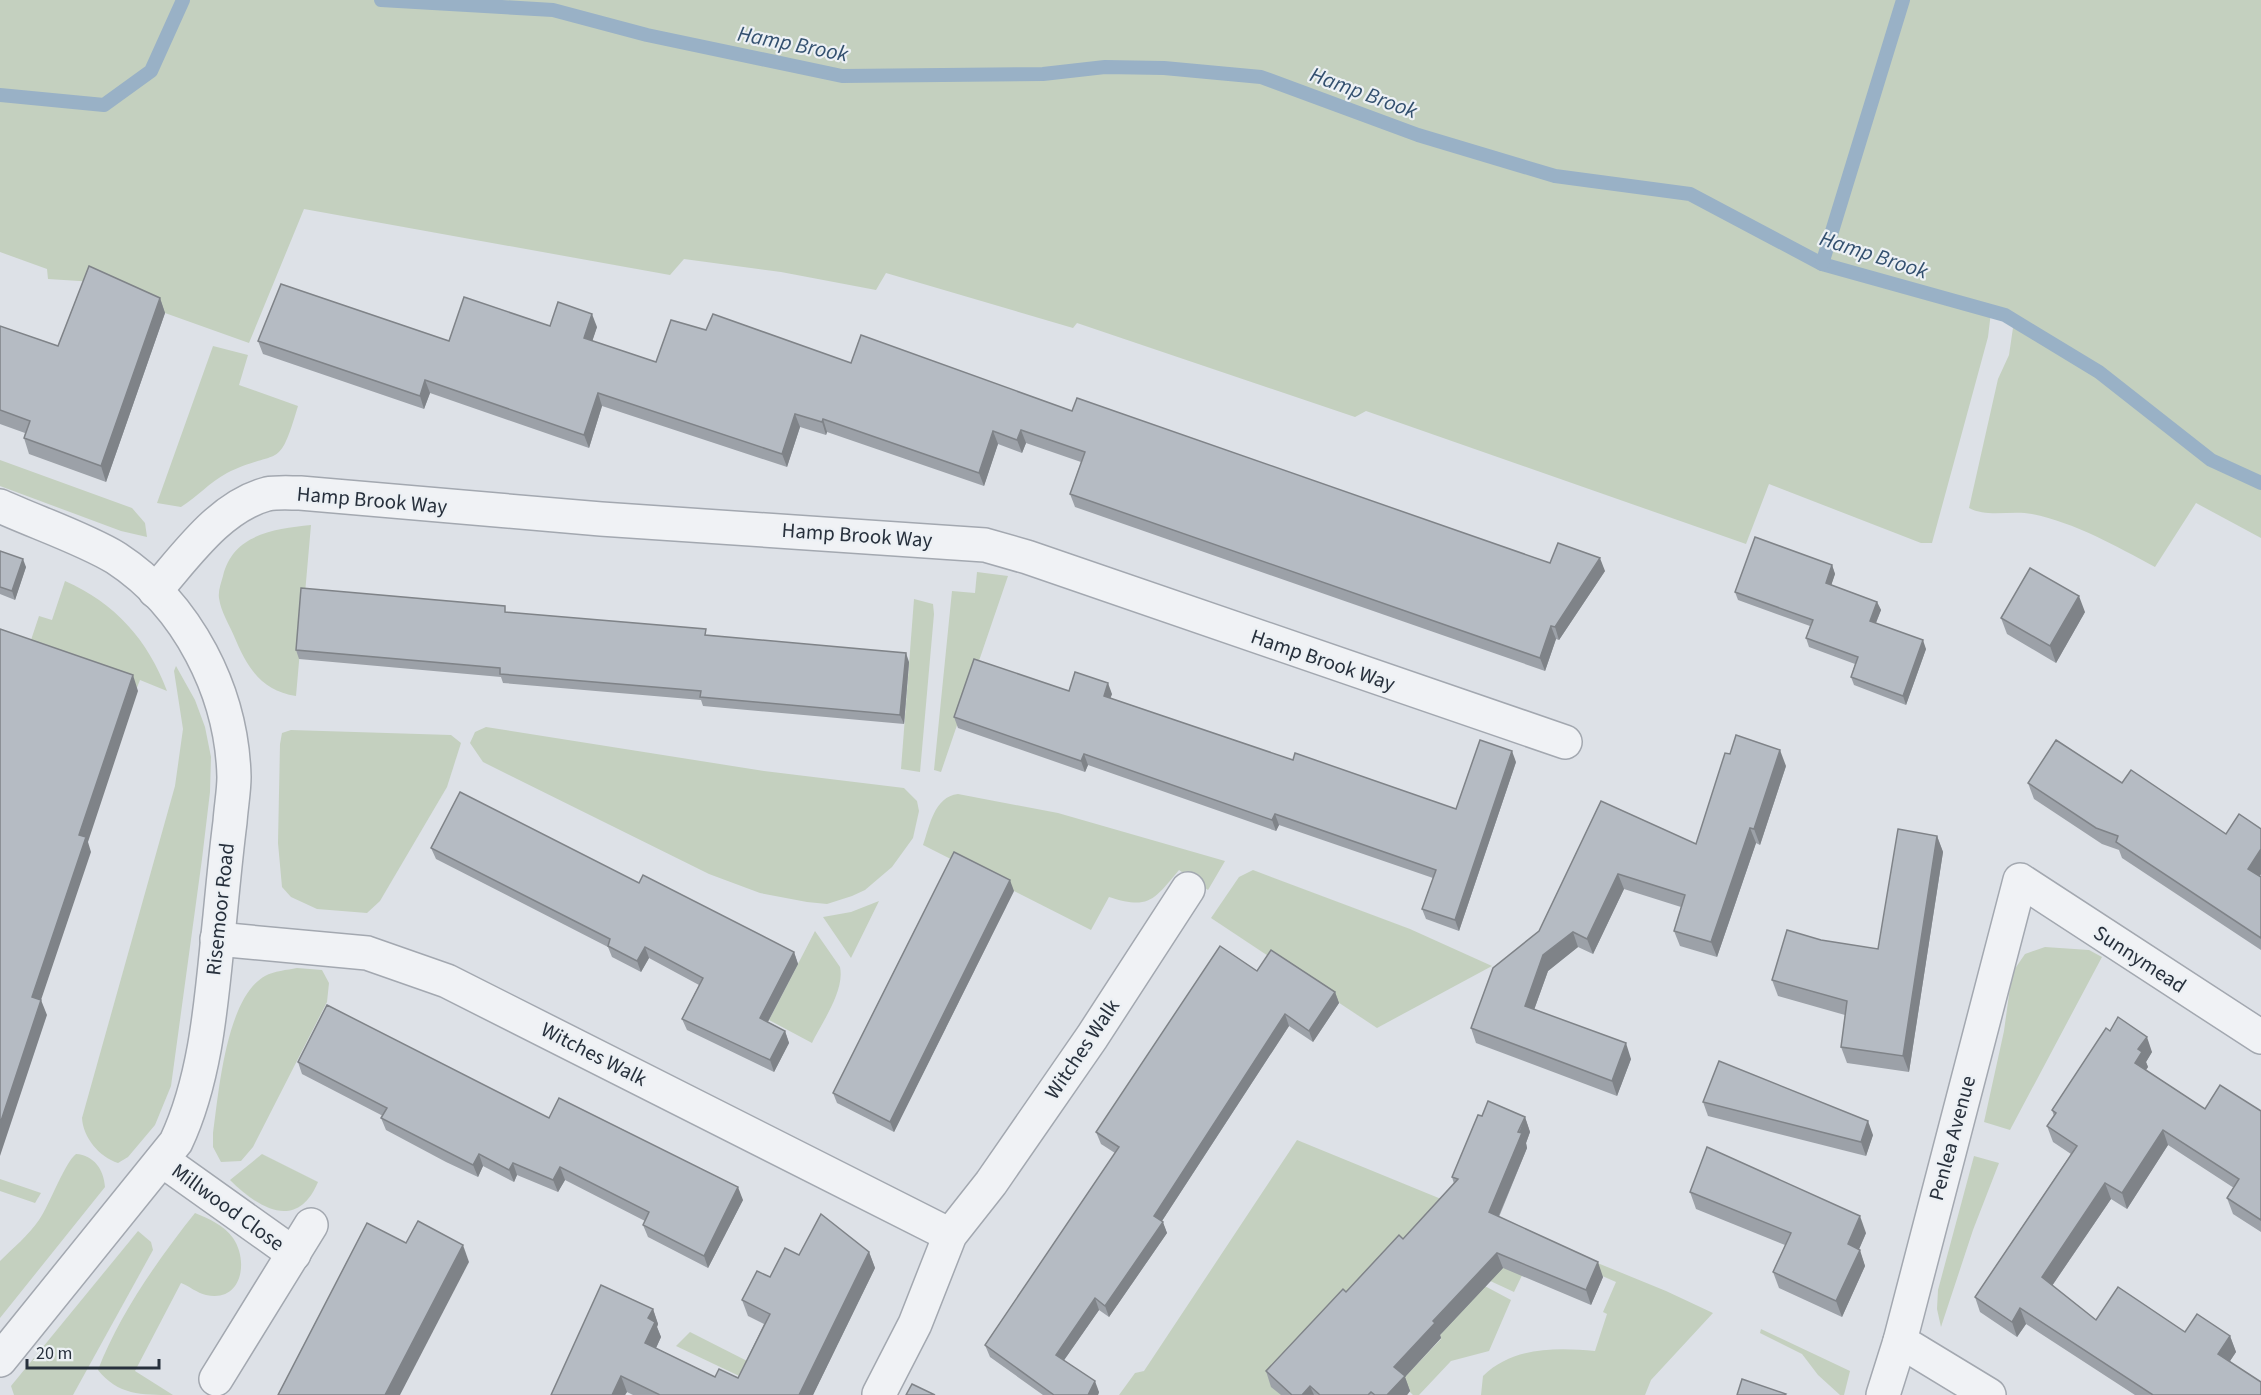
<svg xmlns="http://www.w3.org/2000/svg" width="2261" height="1395" font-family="'Source Sans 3',sans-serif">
<rect width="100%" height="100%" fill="#dde1e7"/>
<g fill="#c4d0bf">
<path d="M 0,0 L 2261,0 L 2261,538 L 2196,503 L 2155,567 C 2116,546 2076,523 2032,514 C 2011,510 1988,518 1969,508 L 1998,379 L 2009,355 L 2014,321 L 1991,312 L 1988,337 L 1932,543 L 1921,543 L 1769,484 L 1746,544 L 1366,411 L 1355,417 L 1077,323 L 1073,328 L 886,273 L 876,290 L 781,272 L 684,259 L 670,275 L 304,209 L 249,343 L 165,313 L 95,282 L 48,279 L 47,269 L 0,252 Z"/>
<path d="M 213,346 L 248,355 L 239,385 L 298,406 C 278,473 281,447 227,473 C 210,482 197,497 181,507 L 157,503 Z"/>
<polygon points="0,460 132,508 145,523 147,537 121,531 0,486"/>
<path d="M 311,525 L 296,696 C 261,691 247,667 234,636 C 229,624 221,612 219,598 C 218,591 221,583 223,576 C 233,534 274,529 311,525 Z"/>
<polygon points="977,572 1008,576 941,772 934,770 952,591 975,593"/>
<path d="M 65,581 C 115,603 148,640 167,691 L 140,680 L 136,690 L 27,652 L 39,616 L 52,620 Z"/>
<polygon points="914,599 933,604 934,614 920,772 901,769"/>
<path d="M 176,666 L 195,700 L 205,727 L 211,757 L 210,792 L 202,859 L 171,1086 L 155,1125 L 128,1157 L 118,1163 C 99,1157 83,1137 82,1118 L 175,786 L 183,729 L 174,671 Z"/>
<polygon points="486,727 764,771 904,788 917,801 919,811 913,838 892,867 865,890 852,896 827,904 807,902 760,893 709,874 483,762 470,743 475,732"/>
<polygon points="291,730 451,735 461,743 447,787 380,901 367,913 317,909 291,897 282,887 278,843 280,744 282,733"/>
<path d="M 958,794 L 1058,813 L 1225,861 L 1208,890 L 1179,870 C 1154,900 1149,910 1109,897 L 1091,930 L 923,845 C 930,825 934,797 958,794 Z"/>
<polygon points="1253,870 1410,929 1492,966 1377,1028 1211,918 1239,877"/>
<polygon points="879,901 851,958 823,917 851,912"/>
<path d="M 815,931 L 840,967 C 845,991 822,1022 812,1043 L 769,1020 Z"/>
<polygon points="2045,947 2089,950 2102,957 2010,1130 1984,1122 2004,1031 2012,973 2025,954"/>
<path d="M 297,968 L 322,970 L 329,983 L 327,1002 L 253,1147 L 241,1161 L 221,1162 L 213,1147 L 213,1133 C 219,1091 226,998 265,976 C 274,971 287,970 297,968 Z"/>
<path d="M 1297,1140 L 1666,1291 L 1713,1313 L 1651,1380 L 1645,1395 L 1481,1395 L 1483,1376 C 1512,1347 1556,1347 1595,1351 L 1607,1314 L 1603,1312 L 1616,1282 L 1584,1268 L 1527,1265 L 1514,1292 L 1486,1279 L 1281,1395 L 1119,1395 L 1135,1373 L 1144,1371 Z"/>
<path d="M 76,1154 C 94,1155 104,1170 105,1187 L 0,1318 L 0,1261 C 13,1248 28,1236 39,1220 C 50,1204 65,1162 76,1154 Z"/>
<path d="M 262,1154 L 318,1182 C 297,1232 258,1208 230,1180 Z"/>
<polygon points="1974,1156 1999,1163 1973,1230 1941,1327 1937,1309 1938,1290"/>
<polygon points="0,1179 41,1193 35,1203 0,1191"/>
<path d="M 195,1213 C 209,1219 224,1225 233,1238 C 249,1261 242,1303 206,1295 C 197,1293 189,1286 181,1283 L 135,1371 L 173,1395 C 141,1395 118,1395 98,1370 C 119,1315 159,1258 195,1213 Z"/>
<polygon points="138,1231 151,1242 153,1250 73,1395 14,1395 11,1386"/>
<polygon points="1481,1284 1511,1300 1489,1351 1451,1361 1419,1395 1413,1395 1400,1382 1441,1339 1439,1336"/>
<polygon points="1761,1329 1850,1371 1844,1395 1840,1395 1818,1375 1802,1354 1760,1333"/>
<polygon points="690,1332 757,1366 779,1395 676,1346"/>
</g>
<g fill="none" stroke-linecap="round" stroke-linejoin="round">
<g stroke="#99b1c6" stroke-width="14">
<polyline points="381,0 553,10 647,35 842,76 1043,74 1105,67 1164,68 1261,77 1418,135 1555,176 1690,194 1822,264 2005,315 2099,372 2211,460 2261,483"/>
<polyline points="0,95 104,105 151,71 183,0"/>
<polyline points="1822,264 1903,0"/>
</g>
<g stroke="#a3a8b0" stroke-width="36">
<g id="minor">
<path d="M 0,506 C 35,522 85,539 116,558 C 188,605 232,692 234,777 C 234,791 231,807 230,822 C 226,853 223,885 220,916 C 212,991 208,1074 176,1142 L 0,1360"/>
<path d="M 155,591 C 186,556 219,507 267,494 C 277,492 290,493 300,493 L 601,519 L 985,545 L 1027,557 L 1565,742"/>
<polyline points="217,939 367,953 447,981 950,1235"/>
<polyline points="162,1160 294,1254"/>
<polyline points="1900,1341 1989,1395"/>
<polyline points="216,1379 311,1225"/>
<polyline points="879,1394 915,1324 950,1235 991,1183 1092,1037 1188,889"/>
<polyline points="1883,1395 1900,1341 2020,880 2261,1037"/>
</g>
</g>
<use href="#minor" stroke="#f0f2f5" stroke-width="33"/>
</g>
<g fill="#9ca1a8">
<polygon points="160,298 165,313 106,482 29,454 24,438 25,433 0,424 0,326 58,346"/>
<polygon points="550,326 597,327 592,341 656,362 706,330 851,363 1072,411 1550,563 1605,571 1559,640 1556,639 1545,671 1075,507 1070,494 1081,462 1026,443 1022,453 998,444 984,486 827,432 826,435 800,427 787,467 602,406 589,448 430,393 424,409 263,354 258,341 449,341"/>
<polygon points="0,551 26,567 15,600 0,594"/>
<polygon points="1832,565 1835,574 1831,585 1877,602 1881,610 1876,623 1926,649 1906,705 1854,685 1851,677 1855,664 1809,647 1806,638 1810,626 1738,600 1735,592"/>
<polygon points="508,612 708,635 909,662 904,724 703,706 701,700 503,683 501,677 299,659 296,650"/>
<polygon points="2085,612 2056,663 2007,634 2001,618"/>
<polygon points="1069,691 1112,694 1110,698 1293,760 1456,809 1516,762 1459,931 1426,919 1422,909 1433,878 1279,825 1276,831 1088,765 1085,772 958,728 954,717"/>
<polygon points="1786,766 1760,845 1756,843 1717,957 1680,946 1674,931 1681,907 1624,889 1593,954 1578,947 1548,971 1534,1010 1631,1059 1617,1096 1476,1043 1471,1028 1539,931 1601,801 1696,844"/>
<polygon points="2028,783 2122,783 2226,834 2261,829 2261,874 2260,876 2261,877 2261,950 2122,858 2119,850 2102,844 2034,799"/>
<polygon points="1937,836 1943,852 1909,1072 1847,1063 1841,1047 1845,1015 1778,996 1772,980 1821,940 1878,949"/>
<polygon points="431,848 639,883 794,952 798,964 768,1022 785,1031 789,1043 774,1072 687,1030 682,1019 699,985 649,958 641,972 612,957 608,947 436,859"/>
<polygon points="1014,891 894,1132 837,1103 833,1093"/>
<polygon points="1257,971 1335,992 1339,1003 1313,1042 1289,1026 1162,1221 1167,1233 1109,1317 1099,1310 1064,1360 1099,1392 1098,1395 1043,1395 990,1357 985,1345 1115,1153 1101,1144 1096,1132"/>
<polygon points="2110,1031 2152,1052 2146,1062 2148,1067 2146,1070 2205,1109 2261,1111 2261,1232 2233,1214 2227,1198 2234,1188 2168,1145 2127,1209 2111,1199 2052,1286 2096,1320 2185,1332 2230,1336 2236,1352 2230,1361 2261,1395 2135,1395 2026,1324 2017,1337 1980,1312 1975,1297 2071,1154 2053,1142 2047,1126 2054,1116 2052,1110"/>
<polygon points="298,1062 549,1118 743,1200 708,1268 648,1237 643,1225 645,1221 565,1180 558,1192 517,1175 514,1182 483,1166 478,1177 446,1162 386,1130 381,1118 383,1116 302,1074"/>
<polygon points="1703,1102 1873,1135 1866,1156 1708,1116"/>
<polygon points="1482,1116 1525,1117 1530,1132 1526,1143 1527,1148 1499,1217 1603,1277 1591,1305 1503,1268 1440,1335 1441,1338 1405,1377 1410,1391 1407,1395 1281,1395 1271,1387 1266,1371 1346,1292 1403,1239 1454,1184 1452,1177"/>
<polygon points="1690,1192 1866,1233 1859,1249 1865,1266 1842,1317 1779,1288 1773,1272 1785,1245 1696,1209"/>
<polygon points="869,1252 875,1268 813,1395 633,1395 627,1392 625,1395 551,1395 653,1309 658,1324 657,1327 661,1337 656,1348 715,1377 738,1378 764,1324 748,1316 742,1300 799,1255"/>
</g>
<g fill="#7f8388">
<polygon points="160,298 165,313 106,482 101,466"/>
<polygon points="592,314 597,327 589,351 584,338"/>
<polygon points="425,380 430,393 424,409 420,396"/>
<polygon points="598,393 602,406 589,448 584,435"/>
<polygon points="795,414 800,427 787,467 782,454"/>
<polygon points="823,419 827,432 826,435 822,422"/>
<polygon points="1021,430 1026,443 1022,453 1017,440"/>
<polygon points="993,431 998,444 984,486 979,473"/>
<polygon points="1600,558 1605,571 1559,640 1555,627"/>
<polygon points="23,559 26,567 15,600 12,591"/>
<polygon points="1832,565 1835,574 1829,592 1826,583"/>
<polygon points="2079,596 2085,612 2056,663 2050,646"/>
<polygon points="1877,602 1881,610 1873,630 1870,621"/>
<polygon points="1551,626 1556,639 1545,671 1540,658"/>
<polygon points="1923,640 1926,649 1906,705 1903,696"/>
<polygon points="906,653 909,662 904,724 900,715"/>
<polygon points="133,675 138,691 88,842 91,852 41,1000 47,1015 0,1156 0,1124 32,997 79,835"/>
<polygon points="1108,683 1112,694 1107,707 1104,696"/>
<polygon points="1780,750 1786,766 1760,845 1754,829"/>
<polygon points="1512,751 1516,762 1459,931 1455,920"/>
<polygon points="1084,754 1088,765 1085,772 1081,761"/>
<polygon points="1275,814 1279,825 1276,831 1272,820"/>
<polygon points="1750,828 1756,843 1717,957 1711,942"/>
<polygon points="1937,836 1943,852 1909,1072 1903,1056"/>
<polygon points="2261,849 2261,874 2254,885 2248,869"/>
<polygon points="1618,874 1624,889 1593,954 1587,939"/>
<polygon points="1010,880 1014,891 894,1132 890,1122"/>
<polygon points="1573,932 1578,947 1548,971 1530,1021 1525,1006 1543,955"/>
<polygon points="645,947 649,958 641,972 637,961"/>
<polygon points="794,952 798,964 764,1029 760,1018"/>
<polygon points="1335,992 1339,1003 1313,1042 1309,1031"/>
<polygon points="1285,1014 1289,1026 1158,1227 1154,1216"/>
<polygon points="785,1031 789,1043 774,1072 770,1060"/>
<polygon points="2147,1037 2152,1052 2146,1062 2148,1067 2140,1078 2135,1063 2138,1049"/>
<polygon points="1626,1043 1631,1059 1617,1096 1612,1081"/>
<polygon points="1525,1117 1530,1132 1526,1143 1527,1148 1494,1227 1489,1212"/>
<polygon points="1868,1121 1873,1135 1866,1156 1861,1142"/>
<polygon points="2163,1130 2168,1145 2127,1209 2122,1193"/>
<polygon points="479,1154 483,1166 478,1177 473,1165"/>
<polygon points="513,1163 517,1175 514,1182 509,1170"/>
<polygon points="560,1167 565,1180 558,1192 553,1180"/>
<polygon points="2105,1183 2111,1199 2047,1293 2042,1277"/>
<polygon points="738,1187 743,1200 708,1268 704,1256"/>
<polygon points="1860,1216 1866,1233 1854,1261 1848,1244"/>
<polygon points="1163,1222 1167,1233 1109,1317 1105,1306"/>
<polygon points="463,1245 469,1262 400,1395 385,1395"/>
<polygon points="1860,1250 1865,1266 1842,1317 1836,1301"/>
<polygon points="869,1252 875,1268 813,1395 799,1395"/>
<polygon points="1497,1253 1503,1268 1440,1335 1441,1338 1405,1377 1410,1391 1407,1395 1387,1395 1394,1367 1433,1321"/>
<polygon points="1598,1262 1603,1277 1591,1305 1586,1290"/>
<polygon points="1095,1298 1099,1310 1060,1366 1056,1355"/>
<polygon points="2020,1308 2026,1324 2017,1337 2012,1322"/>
<polygon points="653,1309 658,1324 657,1327 661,1337 651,1359 645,1343 648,1318"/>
<polygon points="2230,1336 2236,1352 2224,1370 2218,1354"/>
<polygon points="621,1376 627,1392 625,1395 612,1395"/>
<polygon points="1095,1381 1099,1392 1098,1395 1088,1395"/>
<polygon points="1310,1386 1314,1395 1302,1395"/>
</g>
<g fill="#b5bbc3" stroke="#7f8388" stroke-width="1.5">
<polygon points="89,266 160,298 101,466 24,438 30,421 0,410 0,326 58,346"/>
<polygon points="281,284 449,341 464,297 550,326 558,302 592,314 584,338 656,362 671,320 706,330 713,314 851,363 861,335 1072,411 1077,398 1550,563 1558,543 1600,558 1555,627 1551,626 1540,658 1070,494 1085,452 1021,430 1017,440 993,431 979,473 823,419 822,422 795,414 782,454 598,393 584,435 425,380 420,396 258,341"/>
<polygon points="1755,537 1832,565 1826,583 1877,602 1870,621 1923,640 1903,696 1851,677 1858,657 1806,638 1813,620 1735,592"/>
<polygon points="0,551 23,559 12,591 0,587"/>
<polygon points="2030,568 2079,596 2050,646 2001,618"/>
<polygon points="301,588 505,606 505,612 706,629 705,635 906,653 900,715 700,697 701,691 500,674 500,668 296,650"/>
<polygon points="0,629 133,675 79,835 86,837 32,997 41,1000 0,1124"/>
<polygon points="974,659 1069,691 1075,672 1108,683 1104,696 1293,760 1295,753 1456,809 1480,740 1512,751 1455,920 1422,909 1436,870 1275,814 1272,820 1084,754 1081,761 954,717"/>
<polygon points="1736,735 1780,750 1754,829 1750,828 1711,942 1674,931 1685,895 1618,874 1587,939 1573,932 1543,955 1525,1006 1626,1043 1612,1081 1471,1028 1493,968 1539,931 1601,801 1696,844 1725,753 1730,754"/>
<polygon points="2056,740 2122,783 2131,770 2226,834 2239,814 2261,829 2261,849 2248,869 2261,877 2261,938 2116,842 2118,836 2096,828 2028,783"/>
<polygon points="460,792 639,883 643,875 794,952 760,1018 785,1031 770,1060 682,1019 703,978 645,947 637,961 608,946 610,939 431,848"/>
<polygon points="1898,829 1937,836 1903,1056 1841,1047 1847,1001 1772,980 1787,930 1821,940 1878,949"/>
<polygon points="954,852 1010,880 890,1122 833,1093"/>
<polygon points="1220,946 1257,971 1271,950 1335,992 1309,1031 1285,1014 1154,1216 1163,1222 1105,1306 1095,1298 1056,1355 1095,1381 1088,1395 1054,1395 985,1345 1119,1147 1096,1132"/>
<polygon points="327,1005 549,1118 559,1098 738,1187 704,1256 643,1225 649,1212 560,1167 553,1180 513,1163 509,1170 479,1154 473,1165 381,1118 387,1108 298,1062"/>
<polygon points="2118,1017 2147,1037 2138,1049 2142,1052 2135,1063 2205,1109 2220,1085 2261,1111 2261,1220 2227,1198 2239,1179 2163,1130 2122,1193 2105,1183 2042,1277 2096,1320 2118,1287 2185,1332 2197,1314 2230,1336 2218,1354 2261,1382 2261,1395 2153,1395 2020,1308 2012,1322 1975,1297 2077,1146 2047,1126 2056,1113 2052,1110 2106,1028 2110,1031"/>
<polygon points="1719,1061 1868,1121 1861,1142 1703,1102"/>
<polygon points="1488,1101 1525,1117 1518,1132 1522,1133 1489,1212 1598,1262 1586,1290 1497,1253 1433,1321 1435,1323 1394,1367 1405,1376 1387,1395 1375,1395 1371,1392 1368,1395 1320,1395 1310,1386 1302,1395 1292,1395 1266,1371 1343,1289 1346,1292 1399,1235 1403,1239 1458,1179 1452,1177 1478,1115 1482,1116"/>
<polygon points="1707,1147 1860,1216 1848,1244 1860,1250 1836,1301 1773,1272 1791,1233 1690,1192"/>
<polygon points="821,1214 869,1252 799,1395 660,1395 621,1376 612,1395 551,1395 601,1285 653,1309 648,1318 655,1322 645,1343 715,1377 719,1369 738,1378 770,1314 742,1300 757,1271 770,1277 785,1248 799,1255"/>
<polygon points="418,1221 463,1245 385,1395 278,1395 367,1223 406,1243"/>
<polygon points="1742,1379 1786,1394 1785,1395 1737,1395"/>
<polygon points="912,1384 935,1395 906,1395"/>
</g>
<g text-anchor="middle" stroke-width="4.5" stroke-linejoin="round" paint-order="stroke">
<g font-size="21" fill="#27303c" stroke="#ecf0f4">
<text transform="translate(372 500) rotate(5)" y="7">Hamp Brook Way</text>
<text transform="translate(857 535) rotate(4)" y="7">Hamp Brook Way</text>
<text transform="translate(1323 660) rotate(19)" y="7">Hamp Brook Way</text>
<text transform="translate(220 909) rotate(-84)" y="7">Risemoor Road</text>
<text transform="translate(2140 959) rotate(33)" y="7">Sunnymead</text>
<text transform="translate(1082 1049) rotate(-56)" y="7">Witches Walk</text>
<text transform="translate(594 1054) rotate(27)" y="7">Witches Walk</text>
<text transform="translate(1952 1138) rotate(-75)" y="7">Penlea Avenue</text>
<text transform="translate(228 1207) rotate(36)" y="7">Millwood Close</text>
</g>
<g font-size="22" font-style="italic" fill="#33506f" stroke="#ecf0f4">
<text transform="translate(793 43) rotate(11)" y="8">Hamp Brook</text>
<text transform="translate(1364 92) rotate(20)" y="8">Hamp Brook</text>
<text transform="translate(1874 254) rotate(18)" y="8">Hamp Brook</text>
</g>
</g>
<path d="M27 1359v9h132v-9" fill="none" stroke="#27303c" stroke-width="3"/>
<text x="36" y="1359" font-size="18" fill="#27303c" stroke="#ecf0f4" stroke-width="4.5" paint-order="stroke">20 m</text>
</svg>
